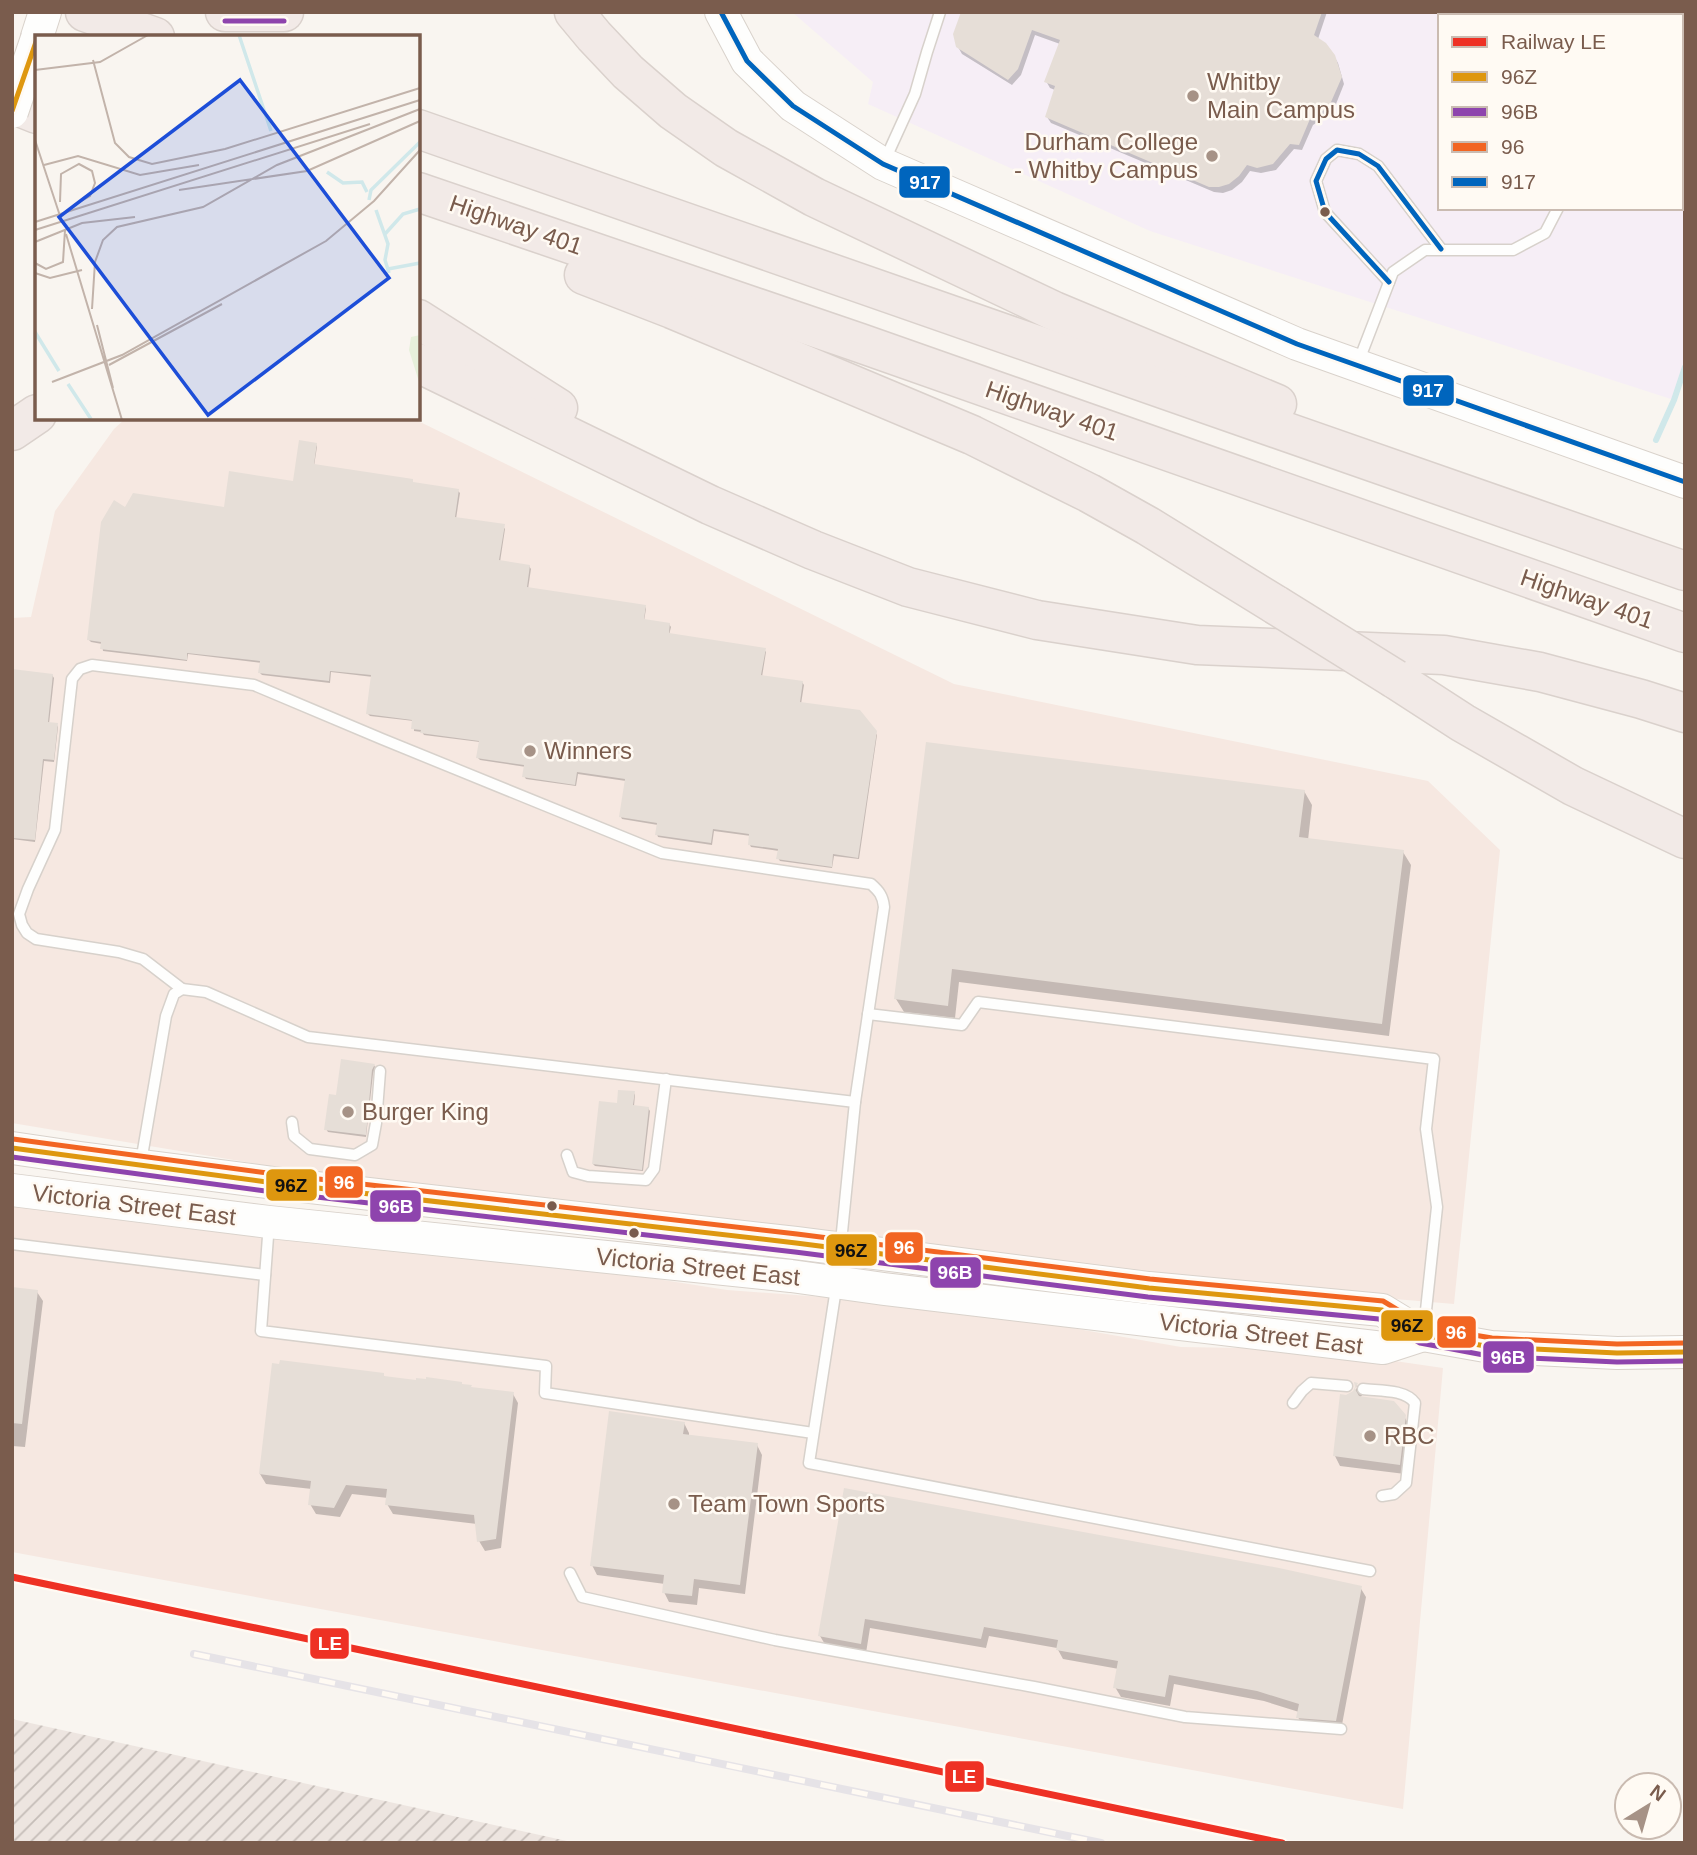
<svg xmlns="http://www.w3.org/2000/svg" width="1697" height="1855" font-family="Arial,sans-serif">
<defs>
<pattern id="industrial-furrows" width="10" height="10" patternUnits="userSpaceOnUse" patternTransform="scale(1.75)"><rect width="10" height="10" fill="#ede5e0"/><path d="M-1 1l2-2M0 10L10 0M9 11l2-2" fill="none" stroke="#c5bdb8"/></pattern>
</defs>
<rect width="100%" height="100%" fill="#f9f5f0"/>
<g fill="#f6e8e1">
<polygon points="126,418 412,418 954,684 1428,781 1500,850 1454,1304 1289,1290 287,1169 12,1123 12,618 31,617 55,511 114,429"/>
<polygon points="12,1196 625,1274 727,1290 946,1306 1181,1347 1312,1349 1443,1368 1403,1809 12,1552"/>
</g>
<polygon fill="url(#industrial-furrows)" points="12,1719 576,1843 12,1843"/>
<path fill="#f6eef6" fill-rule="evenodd" d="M 792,12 L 1685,12 L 1685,367 L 1674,400 L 1150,231 L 868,104 L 873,82 ZM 1440,16 L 1681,16 L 1681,208 L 1440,208 Z"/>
<g fill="#0003">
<polygon points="963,12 1327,12 1318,39 1334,56 1338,63 1344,84 1334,109 1327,116 1313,125 1302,150 1294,149 1276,170 1261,173 1250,171 1242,182 1232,190 1223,193 1214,192 1051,123 1047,117 1055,90 1050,88 1046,81 1060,44 1035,35 1021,75 1012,85 962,54 958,47"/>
<polygon points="316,444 317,447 314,466 458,491 460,493 456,519 503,526 505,529 500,562 529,566 531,569 528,589 645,606 646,609 644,621 669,624 671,627 669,635 764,649 766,652 762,677 802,682 804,685 801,704 875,732 877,735 859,859 834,856 832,868 780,861 778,858 779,851 751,847 750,845 751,836 714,831 712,845 658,837 657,834 658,825 622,819 621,817 626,781 578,774 576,786 526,779 524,776 526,767 480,760 478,758 480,742 424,735 422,732 414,731 414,721 370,716 368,714 373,677 331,672 330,683 262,675 260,673 262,663 188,654 187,661 103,651 102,644 91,642 89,640 126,510 225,509 295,483"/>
<polygon points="12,671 52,675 54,678 49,724 57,725 58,727 54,762 44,761 35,842 12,839"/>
<polygon points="927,744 1304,791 1312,805 1308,840 1403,852 1411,865 1389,1036 959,982 955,1018 904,1012 896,999"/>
<polygon points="374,1065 375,1067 373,1074 366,1137 328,1132 326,1129 337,1097"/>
<polygon points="634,1093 635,1095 634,1106 648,1108 650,1111 643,1171 595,1166 593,1164"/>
<polygon points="12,1289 37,1292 43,1301 25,1447 12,1446"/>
<polygon points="383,1375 386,1378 462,1386 472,1389 513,1394 518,1403 501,1548 485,1551 479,1541 477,1524 393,1514 387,1504 388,1498 352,1494 340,1517 316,1514 310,1504 312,1489 266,1484 260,1474"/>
<polygon points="1356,1384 1363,1394 1360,1398 1404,1416 1410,1427 1405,1474 1340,1466 1335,1456 1352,1394 1357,1388"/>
<polygon points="684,1423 689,1433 689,1436 757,1445 762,1455 745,1594 699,1588 697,1605 669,1602 664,1592 665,1584 597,1575 592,1565"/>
<polygon points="845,1490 1360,1587 1366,1597 1341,1730 1303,1727 1298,1717 1299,1712 1264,1701 1174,1684 1170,1706 1121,1697 1115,1687 1119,1669 1063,1659 1057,1648 989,1636 986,1648 870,1628 866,1653 826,1646 820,1636"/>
</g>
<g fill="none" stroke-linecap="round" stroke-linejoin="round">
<polyline stroke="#d0e8ea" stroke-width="6" points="1656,440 1674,400 1685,367"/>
</g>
<g fill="#e6ded7">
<polygon points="961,12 1322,12 1314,35 1326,43 1335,55 1342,77 1331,102 1324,110 1310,119 1299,145 1290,144 1273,164 1257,168 1247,165 1239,176 1229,184 1219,187 1209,187 1045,117 1055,86 1044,82 1060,40 1032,30 1018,69 1008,80 956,47 953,34"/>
<polygon points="299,440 317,443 314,464 413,479 413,482 459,489 455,517 505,524 499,560 530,565 527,587 646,605 644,619 670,623 669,633 766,648 761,675 803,681 800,702 860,710 877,731 858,858 833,854 832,867 776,859 778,849 748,845 749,834 713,829 711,843 655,835 657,823 619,817 625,779 577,772 575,785 522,777 524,765 476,758 479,741 420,733 421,730 411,729 412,720 366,714 371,675 330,671 329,681 258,673 260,661 187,653 187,660 158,656 100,649 101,642 87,640 101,522 114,500 125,507 133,493 224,507 229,471 293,481"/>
<polygon points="12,669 53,674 48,722 58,723 54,760 43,759 35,840 12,838"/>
<polygon points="926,742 1305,790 1299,837 1404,850 1382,1024 952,969 948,1006 894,999"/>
<polygon points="341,1059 375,1064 372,1070 366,1135 324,1130 329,1094 336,1095"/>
<polygon points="618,1090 635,1091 633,1105 649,1107 642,1170 592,1164 599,1101 617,1103"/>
<polygon points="12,1287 38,1290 22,1424 12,1423"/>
<polygon points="280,1360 384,1373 384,1376 416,1380 416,1378 426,1379 426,1377 462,1382 462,1384 472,1385 471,1387 514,1392 496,1539 477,1542 474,1515 385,1505 387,1489 346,1485 334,1508 308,1505 311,1481 259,1474 272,1363 279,1364"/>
<polygon points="1354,1382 1358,1383 1355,1389 1359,1396 1394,1401 1406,1415 1400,1465 1333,1456 1340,1394 1346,1395 1353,1391 1355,1387"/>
<polygon points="609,1411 685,1422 683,1434 758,1443 740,1585 694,1579 692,1596 662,1593 664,1575 590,1566"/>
<polygon points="844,1488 1279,1568 1362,1586 1336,1721 1296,1718 1299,1704 1257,1691 1169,1675 1165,1697 1113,1688 1118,1661 1056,1650 1058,1640 984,1627 981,1639 865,1619 861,1644 818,1636"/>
</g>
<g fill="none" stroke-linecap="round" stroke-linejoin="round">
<g stroke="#d7d1cb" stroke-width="13">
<g id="lane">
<polyline points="1552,12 1561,16"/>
<polyline points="1614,16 1615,12"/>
<polyline points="885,160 915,94 927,52 940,12"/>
<polyline points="1389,282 1325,212 1316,181 1326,159 1337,150 1359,154 1378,166 1441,249"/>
<polyline points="1358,363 1393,272 1425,250 1513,250 1545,233 1558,208"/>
<polyline points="182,989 206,992 308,1037 855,1102 837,1282 809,1463 1370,1571"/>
<polyline points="868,1014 962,1025 978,1002 1434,1059 1426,1129 1437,1207 1424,1329"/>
<polyline points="292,1122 294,1136 310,1149 355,1155 372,1145 376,1123 380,1071"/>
<polyline points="567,1155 573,1172 588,1176 646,1180 654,1169 666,1079"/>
<path d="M 141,1162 L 166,1016 L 174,994 L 182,989 L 143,959 L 119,952 L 36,939 L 27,933 L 22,925 L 19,914 L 28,889 L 55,830 L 72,679 L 80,669 L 92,665 L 254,685 L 382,739 L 662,853 L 871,884 C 879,891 883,896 884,907 L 855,1102"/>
<polyline points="269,1223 261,1331 546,1366 545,1393 813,1433"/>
<polyline points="12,1244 265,1275"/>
<path d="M 1363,1389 C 1379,1391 1405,1389 1415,1403 L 1406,1483 L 1394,1494 L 1382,1496"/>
<polyline points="1293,1403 1302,1391 1311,1383 1347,1386"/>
<polyline points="570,1573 582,1597 775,1640 1034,1687 1185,1717 1341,1729"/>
</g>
</g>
<g stroke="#d9d2cb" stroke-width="34">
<g id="secondary">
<polyline points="721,12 747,61 793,106 883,164 1297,344 1685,482"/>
<polyline points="37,37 45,12"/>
<polyline points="12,1148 80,1158 274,1183 796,1243 1149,1288 1382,1310 1423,1335 1491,1347 1617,1353 1685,1352"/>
<polyline points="12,1190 269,1222 791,1276 884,1289 1383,1348 1423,1335"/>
</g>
</g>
<g stroke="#dad1cc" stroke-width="41">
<g id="highway">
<polyline points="85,12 155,37"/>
<polyline points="225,12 284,12"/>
<polyline points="574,12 594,36 628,72 673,111 726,148 814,197 1054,311 1277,404"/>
<polyline points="12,104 37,114"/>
<polyline points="418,129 1685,571"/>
<polyline points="418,192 860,343 1685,633"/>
<polyline points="584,275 672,309 972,435 1089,493 1148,526 1276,605"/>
<polyline points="418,319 558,408"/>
<polyline points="418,363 710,505 813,550 908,587 1037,620 1197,645 1444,655 1540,672 1641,699 1685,713"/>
<polyline points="12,431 37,414"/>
<polyline points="1395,679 1463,723 1573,786 1685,839"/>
</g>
</g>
<use href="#lane" stroke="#fefefd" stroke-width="10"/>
<use href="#secondary" stroke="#fefefd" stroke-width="32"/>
<use href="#highway" stroke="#f2eae7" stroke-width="38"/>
<g stroke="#e6e3e7" stroke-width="8">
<polyline id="rail" points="194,1654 1101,1843"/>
</g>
<use href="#rail" stroke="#fffaf3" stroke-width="5" stroke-dasharray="16" stroke-linecap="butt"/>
<g stroke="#d9d2cb" stroke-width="34" stroke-linecap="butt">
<polyline id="secondary-bridge" points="12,112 37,38"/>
</g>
<g stroke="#dad1cc" stroke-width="41" stroke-linecap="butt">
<polyline id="highway-bridge" points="1276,605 1395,679"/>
</g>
<use href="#secondary-bridge" stroke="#fefefd" stroke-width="32"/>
<use href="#highway-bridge" stroke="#f2eae7" stroke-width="38"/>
<g stroke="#fffaf3" stroke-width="10">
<g id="bus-1">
<polyline points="12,111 37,39"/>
<polyline points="12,1148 274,1183 796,1243 1149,1288 1382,1310 1423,1335 1491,1347 1617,1353 1685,1352"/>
</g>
</g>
<g stroke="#fffaf3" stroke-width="10">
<g id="bus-2">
<polyline points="225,21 284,21"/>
<polyline points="12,1157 273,1192 795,1252 1148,1297 1379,1319 1420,1343 1489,1356 1617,1362 1685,1361"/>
</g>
</g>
<g stroke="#fffaf3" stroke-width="10">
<polyline id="bus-3" points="13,1139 275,1174 797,1234 1150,1279 1383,1301 1426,1327 1492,1338 1617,1344 1685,1343"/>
</g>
<g stroke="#fffaf3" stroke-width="10">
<g id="bus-4">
<polyline points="721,12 747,61 793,106 883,164 1297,344 1685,482"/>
<polyline points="1389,282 1325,212 1316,181 1326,159 1337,150 1359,154 1378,166 1441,249"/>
</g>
</g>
<use href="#bus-1" stroke="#de970f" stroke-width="5"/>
<use href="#bus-2" stroke="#8e44ad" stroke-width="5"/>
<use href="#bus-3" stroke="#f26522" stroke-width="5"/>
<use href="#bus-4" stroke="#0065bd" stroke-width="5"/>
<g stroke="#fffaf3" stroke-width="12">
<polyline id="rail-1" points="12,1577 1282,1843"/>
</g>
<use href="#rail-1" stroke="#ee3124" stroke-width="7"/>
</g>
<g fill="#a69286" stroke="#fffaf3" stroke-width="2.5">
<circle cx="1193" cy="96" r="7"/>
<circle cx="1212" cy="156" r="7"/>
<circle cx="530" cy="751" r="7"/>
<circle cx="348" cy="1112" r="7"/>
<circle cx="1370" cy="1436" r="7"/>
<circle cx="674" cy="1504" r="7"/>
</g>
<g fill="#7a5c4d" stroke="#fffaf3" stroke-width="2.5">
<circle cx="1325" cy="212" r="6"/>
<circle cx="552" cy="1206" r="6"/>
<circle cx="634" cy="1233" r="6"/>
</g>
<g text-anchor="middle" stroke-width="5" stroke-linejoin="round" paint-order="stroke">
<g font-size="24" fill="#7a5c4d" stroke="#fffaf3" text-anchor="start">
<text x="1207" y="90">Whitby<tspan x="1207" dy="28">Main Campus</tspan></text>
<text x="1198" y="150" text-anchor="end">Durham College<tspan x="1198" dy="28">- Whitby Campus</tspan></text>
<text x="544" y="759">Winners</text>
<text x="362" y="1120">Burger King</text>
<text x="1384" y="1444">RBC</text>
<text x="688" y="1512">Team Town Sports</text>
</g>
<g font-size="24" fill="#7a5c4d" stroke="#fffaf3">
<text transform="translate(516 225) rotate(19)" y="8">Highway 401</text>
<text transform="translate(1052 411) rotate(19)" y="8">Highway 401</text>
<text transform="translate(1587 599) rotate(19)" y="8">Highway 401</text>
<text transform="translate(134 1205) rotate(7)" y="8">Victoria Street East</text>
<text transform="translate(698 1267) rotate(6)" y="8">Victoria Street East</text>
<text transform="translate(1261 1334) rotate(7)" y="8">Victoria Street East</text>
</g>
</g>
<g transform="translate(35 35)">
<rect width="385" height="385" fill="#f9f5f0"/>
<path d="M 385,300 L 385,350 L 374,315 L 376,302 Z" fill="#e7f0db"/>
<path fill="none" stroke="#d0e8ea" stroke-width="3.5" d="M 204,0 L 236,96M 292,137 L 308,148 L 327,147 L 332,157M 334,165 L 336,155 L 385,107M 341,175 L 353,209 L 350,225 L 354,238M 350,199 L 368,179 L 385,174M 353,234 L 385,228M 0,297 L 24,336M 33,349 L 56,384"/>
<path fill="none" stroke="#c2b3aa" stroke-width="2" d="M 58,25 L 80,108 L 94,122 L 117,129 L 190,114 L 385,53M 0,35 L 65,27 L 113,0M 0,105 L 26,184M 9,130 L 43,121 L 105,140 L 164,130M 144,155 L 272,136 L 385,86M 25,167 L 26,139 L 44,129 L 57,136 L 60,148 L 55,161 L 39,170M 0,187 L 385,65M 0,195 L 335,89M 31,199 L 87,385M 0,207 L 47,188 L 100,182M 0,228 L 11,234 L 28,227 L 30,195M 0,238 L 15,243 L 47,235M 57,274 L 60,227 L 68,205 L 82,192 L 168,172 L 242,130 L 385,74M 62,290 L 78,353M 74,330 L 187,269M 17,347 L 87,320 L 291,206 L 339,166 L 385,115"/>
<path fill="#1d4ed8" fill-opacity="0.15" stroke="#1d4ed8" stroke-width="3.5" d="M 205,45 L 354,243 L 173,380 L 24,182 Z"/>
<rect width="385" height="385" fill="none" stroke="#7a5c4d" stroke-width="3.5"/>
</g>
<g stroke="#fffaf3" stroke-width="2.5">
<rect x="898" y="165" width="53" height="34" rx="7" fill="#0065bd"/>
<rect x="1402" y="374" width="53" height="33" rx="7" fill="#0065bd"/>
<rect x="324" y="1165" width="40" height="34" rx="7" fill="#f26522"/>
<rect x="265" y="1168" width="53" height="34" rx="7" fill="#de970f"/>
<rect x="369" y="1189" width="53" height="34" rx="7" fill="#8e44ad"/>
<rect x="884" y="1231" width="40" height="33" rx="7" fill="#f26522"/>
<rect x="825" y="1233" width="53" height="34" rx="7" fill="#de970f"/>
<rect x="929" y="1256" width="53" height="33" rx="7" fill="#8e44ad"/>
<rect x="1380" y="1309" width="54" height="33" rx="7" fill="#de970f"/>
<rect x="1436" y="1315" width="41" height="34" rx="7" fill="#f26522"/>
<rect x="1482" y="1340" width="53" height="34" rx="7" fill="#8e44ad"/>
<rect x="309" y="1627" width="41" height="33" rx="7" fill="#ee3124"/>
<rect x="944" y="1760" width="41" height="33" rx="7" fill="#ee3124"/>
</g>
<g font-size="19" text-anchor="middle" font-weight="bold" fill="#fff">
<text x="925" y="189">917</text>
<text x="1428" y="397">917</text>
<text x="344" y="1189">96</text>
<text x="396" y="1213">96B</text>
<text x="904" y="1254">96</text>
<text x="955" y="1279">96B</text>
<text x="1456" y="1339">96</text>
<text x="1508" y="1364">96B</text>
<text x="330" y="1650">LE</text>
<text x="964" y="1783">LE</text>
</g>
<g font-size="19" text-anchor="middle" font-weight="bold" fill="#111">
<text x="291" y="1192">96Z</text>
<text x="851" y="1257">96Z</text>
<text x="1407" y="1332">96Z</text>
</g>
<rect width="1697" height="1855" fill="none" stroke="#7a5c4d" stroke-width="28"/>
<rect x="1438" y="14" width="245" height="196" fill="#fffaf3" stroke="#cabbb1" stroke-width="2"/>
<rect x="1452" y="37" width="35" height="10" fill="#ee3124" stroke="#cabbb1" stroke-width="2"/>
<text x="1501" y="49" font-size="21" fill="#7a5c4d">Railway LE</text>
<rect x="1452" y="72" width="35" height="10" fill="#de970f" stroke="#cabbb1" stroke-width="2"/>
<text x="1501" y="84" font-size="21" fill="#7a5c4d">96Z</text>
<rect x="1452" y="107" width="35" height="10" fill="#8e44ad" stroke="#cabbb1" stroke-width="2"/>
<text x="1501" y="119" font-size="21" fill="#7a5c4d">96B</text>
<rect x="1452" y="142" width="35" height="10" fill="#f26522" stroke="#cabbb1" stroke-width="2"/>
<text x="1501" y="154" font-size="21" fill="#7a5c4d">96</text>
<rect x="1452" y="177" width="35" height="10" fill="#0065bd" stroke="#cabbb1" stroke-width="2"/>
<text x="1501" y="189" font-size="21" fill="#7a5c4d">917</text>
<g transform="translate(1648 1806) rotate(37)"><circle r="33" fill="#fffaf3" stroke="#cabbb1" stroke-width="2"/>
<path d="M0-5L12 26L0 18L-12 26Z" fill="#a69286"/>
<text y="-10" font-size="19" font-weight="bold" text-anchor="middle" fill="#7a5c4d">N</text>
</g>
</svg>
